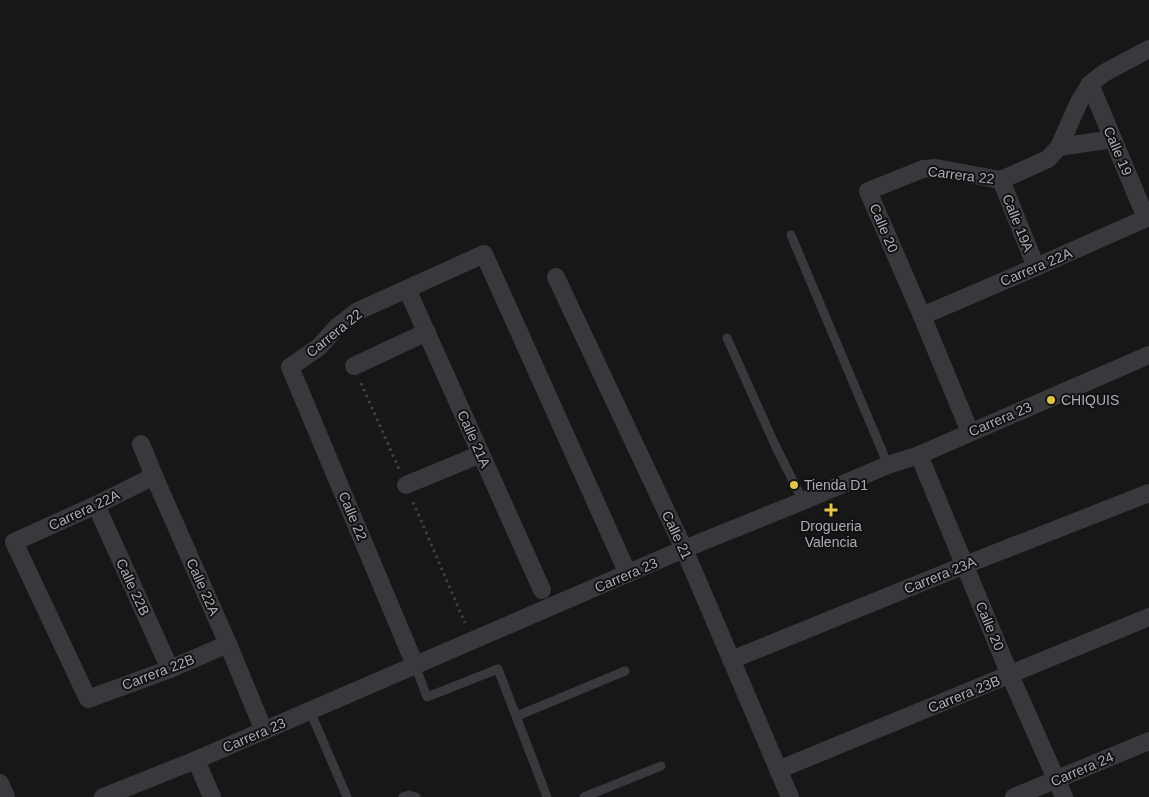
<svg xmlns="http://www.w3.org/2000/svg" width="1149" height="797" font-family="Arial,sans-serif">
<rect width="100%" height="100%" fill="#171718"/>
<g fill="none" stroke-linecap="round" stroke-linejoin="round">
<g stroke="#3e3f44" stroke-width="3" stroke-dasharray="2.5 4" stroke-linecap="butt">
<polyline points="361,383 399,469"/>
<polyline points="413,502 465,623"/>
</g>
<g stroke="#38383d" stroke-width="9">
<polyline points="791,235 888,465"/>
<polyline points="727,338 775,445 803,501"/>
<polyline points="415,665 427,697 498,669 547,797"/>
<polyline points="310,711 347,797"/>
<polyline points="517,716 625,671"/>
<polyline points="403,797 409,795 416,797"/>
<polyline points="584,797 661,766"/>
</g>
<g stroke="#38383d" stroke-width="18">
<polyline points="1090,84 1146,218"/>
<polyline points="1059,147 1113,139"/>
<polyline points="1001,180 1036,267"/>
<polyline points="556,277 684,549 790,797"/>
<polyline points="407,289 542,590"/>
<polyline points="922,316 1036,267 1149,217"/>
<polyline points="354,366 427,332"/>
<polyline points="970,432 922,316 868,191 923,169 936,168 1001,180 1048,159 1059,147 1079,102 1090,84 1104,73 1149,49"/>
<polyline points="141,444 154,476 228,644 264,731"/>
<polyline points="919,455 1010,675 1064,797"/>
<polyline points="154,476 96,505 14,542 88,699 170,669 228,644"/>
<polyline points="406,485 481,454"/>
<polyline points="96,505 170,669"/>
<polyline points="731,660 965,565 1149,493"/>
<polyline points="415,665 290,367 319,347 337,327 358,311 484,254 628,574"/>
<polyline points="196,760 212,797"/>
<polyline points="778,770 1149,617"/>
<polyline points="0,783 6,797"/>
<polyline points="103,797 196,760 684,549 803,501 888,465 919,455 1149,355"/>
<polyline points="1014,797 1149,741"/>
</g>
</g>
<g fill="#e2c546" stroke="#121213" stroke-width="2">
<circle cx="1051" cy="400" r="5"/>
<circle cx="794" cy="485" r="5"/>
<path d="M828.5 502.5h5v5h5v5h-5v5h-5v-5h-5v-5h5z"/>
</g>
<g text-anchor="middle" stroke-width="4" stroke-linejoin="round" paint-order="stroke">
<g font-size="14" fill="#aaacb7" stroke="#121213">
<text transform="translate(1118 151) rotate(67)" y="5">Calle 19</text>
<text transform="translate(961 175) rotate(7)" y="5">Carrera 22</text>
<text transform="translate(1018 223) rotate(68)" y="5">Calle 19A</text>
<text transform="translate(884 228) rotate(67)" y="5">Calle 20</text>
<text transform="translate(1036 267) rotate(-23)" y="5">Carrera 22A</text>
<text transform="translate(334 333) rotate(-39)" y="5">Carrera 22</text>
<text transform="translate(1000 419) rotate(-23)" y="5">Carrera 23</text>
<text transform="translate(474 439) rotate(66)" y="5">Calle 21A</text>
<text transform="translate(84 510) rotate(-25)" y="5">Carrera 22A</text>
<text transform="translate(353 516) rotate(67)" y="5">Calle 22</text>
<text transform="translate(677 535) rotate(65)" y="5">Calle 21</text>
<text transform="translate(626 575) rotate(-23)" y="5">Carrera 23</text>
<text transform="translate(940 575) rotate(-22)" y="5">Carrera 23A</text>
<text transform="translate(133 587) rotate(65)" y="5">Calle 22B</text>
<text transform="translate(203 587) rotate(66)" y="5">Calle 22A</text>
<text transform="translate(990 626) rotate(67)" y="5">Calle 20</text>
<text transform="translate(158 672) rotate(-21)" y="5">Carrera 22B</text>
<text transform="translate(964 694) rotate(-22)" y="5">Carrera 23B</text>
<text transform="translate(254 735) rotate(-23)" y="5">Carrera 23</text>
<text transform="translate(1082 769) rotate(-23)" y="5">Carrera 24</text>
</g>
<g font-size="14" fill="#aaacb7" stroke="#121213" text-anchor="start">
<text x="1061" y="405">CHIQUIS</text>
<text x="804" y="490">Tienda D1</text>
<text x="831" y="531" text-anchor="middle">Drogueria<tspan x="831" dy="16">Valencia</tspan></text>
</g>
</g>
</svg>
